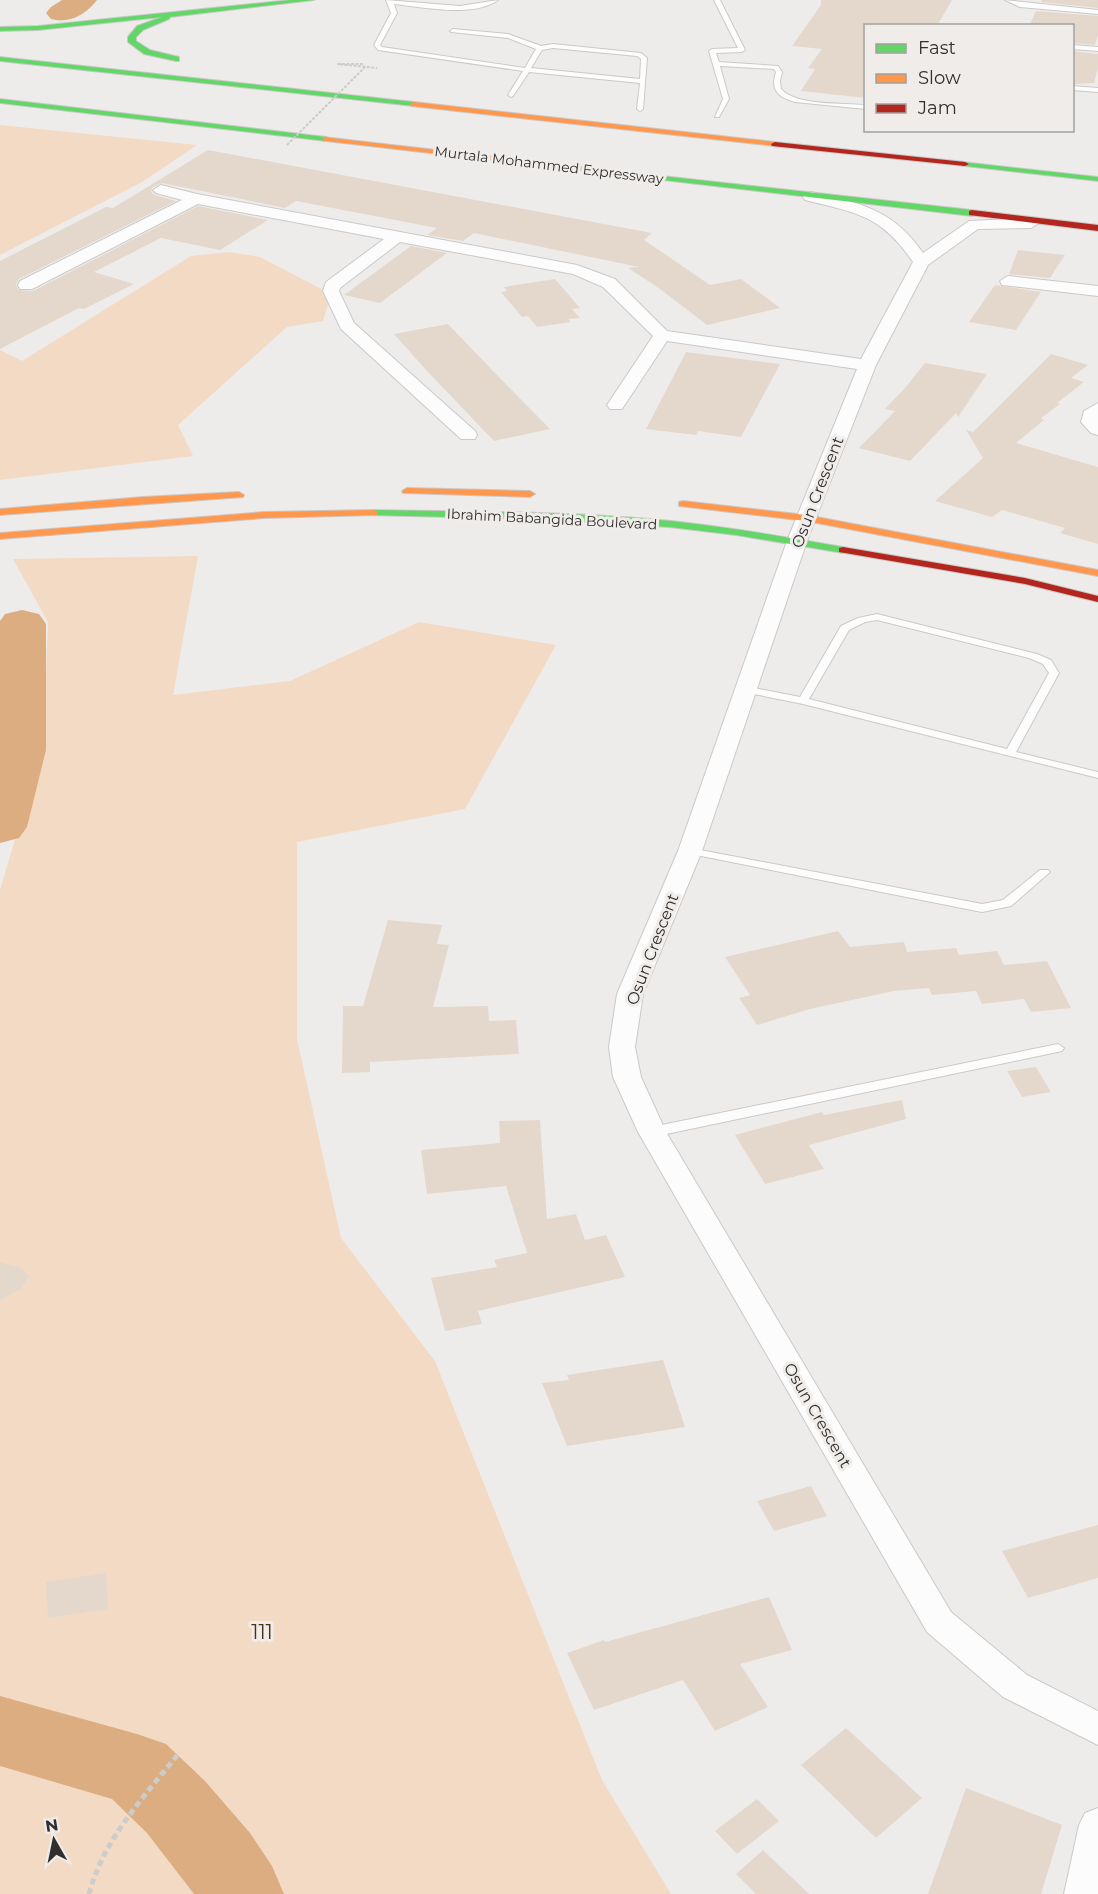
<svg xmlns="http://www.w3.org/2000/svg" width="1098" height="1894" font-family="Montserrat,sans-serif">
<rect width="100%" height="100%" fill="#eeecea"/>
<g fill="#f3dac5">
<polygon points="0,125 197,145 142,182 0,255"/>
<polygon points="230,252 260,257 331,294 323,321 287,327 178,425 193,456 0,480 0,350 22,361 191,256"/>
<polygon points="198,556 173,695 290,681 419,622 556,645 465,809 297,842 297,1039 341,1238 435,1361 602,1780 671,1894 0,1894 0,890 43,745 48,622 13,559"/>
</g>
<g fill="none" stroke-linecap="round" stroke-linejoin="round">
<g fill="#dcad80" fill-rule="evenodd">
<path d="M 62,0 L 97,0 C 86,15 68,24 51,19 L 46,13 L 51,7 Z"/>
<polygon points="22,610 39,614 46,624 46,750 27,827 19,838 0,843 0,621 5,614"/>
<polygon points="0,1696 137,1734 166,1744 205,1781 250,1833 272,1866 284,1894 194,1894 147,1833 112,1799 0,1766"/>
</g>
</g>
<g fill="#e4d8cd">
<polygon points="821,0 952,0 937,26 866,23 866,98 801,91 815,69 808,68 822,49 792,46 821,5"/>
<polygon points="1042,0 1098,0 1098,8 1041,2"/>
<polygon points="1036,11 1098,16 1098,34 1095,45 1072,43 1072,26 1029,26"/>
<polygon points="1072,51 1098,54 1098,68 1094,83 1072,84"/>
<polygon points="208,150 652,233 644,240 710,285 741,279 780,308 707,325 660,289 628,268 639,267 474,233 463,241 427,235 437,228 296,201 285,208 162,183 152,188 151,192 155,195 176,201 19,279 16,284 18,290 33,291 198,206 268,220 220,250 161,238 94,272 134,284 84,309 79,308 0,349 0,261 106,207 113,208"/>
<polygon points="411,246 447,253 380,303 344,295"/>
<polygon points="1018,250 1065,255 1050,278 1009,274"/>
<polygon points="555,279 580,308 572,309 580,318 568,319 571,322 537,327 528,316 522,317 501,292 507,291 504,287"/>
<polygon points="995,285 1041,292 1016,330 969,322"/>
<polygon points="448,324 495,373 550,429 494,441 427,371 394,334"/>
<polygon points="686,352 780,364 741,437 698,431 696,435 646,429"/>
<polygon points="1051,354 1088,365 1071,378 1084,382 1057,403 1060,404 1041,418 1044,420 1016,443 1098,467 1098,544 1060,533 1065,528 1002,510 992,517 935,501 983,458 966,430 973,432"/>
<polygon points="925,363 987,374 958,417 956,413 910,461 859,448 895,411 885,409 905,388"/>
<polygon points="388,920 442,925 437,944 449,945 433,1007 488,1006 489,1021 516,1020 519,1054 370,1062 370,1072 342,1073 343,1006 363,1006"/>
<polygon points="838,931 850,947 904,942 907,952 956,948 959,955 997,951 1004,965 1047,961 1071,1008 1031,1012 1024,999 982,1004 976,991 932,995 929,988 894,991 810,1009 757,1025 739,998 750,995 725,957"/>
<polygon points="1036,1067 1051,1092 1022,1097 1007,1071"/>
<polygon points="902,1100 906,1119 809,1145 824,1169 765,1184 735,1135 822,1112 824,1115"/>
<polygon points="540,1120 547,1219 576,1214 585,1240 606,1235 625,1277 478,1311 482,1324 445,1331 431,1278 497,1267 494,1260 527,1253 506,1186 427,1194 421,1150 500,1143 499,1121"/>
<polygon points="0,1262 19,1267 29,1276 21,1289 0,1300"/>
<polygon points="663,1360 685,1427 567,1446 542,1383 569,1380 567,1375"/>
<polygon points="811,1486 827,1516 774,1531 757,1501"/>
<polygon points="1098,1525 1098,1578 1028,1598 1002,1551"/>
<polygon points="106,1573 108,1609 48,1618 46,1582"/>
<polygon points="769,1597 792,1650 740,1664 768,1707 715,1731 683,1680 594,1710 567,1653 604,1640 605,1642"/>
<polygon points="846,1728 922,1798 876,1838 801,1765"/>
<polygon points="966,1788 1062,1825 1041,1894 928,1894"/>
<polygon points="757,1799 779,1821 737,1854 715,1831"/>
<polygon points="763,1850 809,1894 756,1894 736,1874"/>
</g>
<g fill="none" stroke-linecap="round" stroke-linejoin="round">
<g stroke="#cbc9c8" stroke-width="2">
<g id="lane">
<path d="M 386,0 L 460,6 L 498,0 C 473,18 423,7 394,4 L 397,13 L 380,45 L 382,47 L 525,68 L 536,49 L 508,38 L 451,32 L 450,31 L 453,29 L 508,34 L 541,46 L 553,44 L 641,53 L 647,58 L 643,109 L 640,111 L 637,109 L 640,83 L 529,72 L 513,96 L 511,97 L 508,95 L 523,71 L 378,50 L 374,45 L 391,13 ZM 553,48 L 637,56 L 641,59 L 640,79 L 531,68 L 542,50 Z"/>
<path d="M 714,0 L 720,0 L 745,50 L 742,52 L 716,53 L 719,62 L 778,66 L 782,72 L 780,81 L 781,89 C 796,106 844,103 866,105 L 866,109 L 795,102 C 778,97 770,90 776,72 L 774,69 L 720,66 L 729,99 L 719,117 L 715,117 L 723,99 L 709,51 L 712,49 L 738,48 Z"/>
<polygon points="1005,0 1098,10 1098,14 1020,7"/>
<polygon points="1072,45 1098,47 1098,51 1072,49"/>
<polygon points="1072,86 1098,88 1098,92 1072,90"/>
<path d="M 877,614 L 1037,654 L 1051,660 L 1059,673 L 1016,752 L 1098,772 L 1098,778 L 803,704 L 744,692 L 739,689 L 744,686 L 800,697 L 841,626 L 858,618 ZM 877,620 L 1029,658 L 1043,664 L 1049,673 L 1007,749 L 809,699 L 849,630 L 865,622 Z"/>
<polygon points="690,848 982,904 1003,900 1040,870 1048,870 1050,872 1011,906 982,912 686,853 684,851"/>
<polygon points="1058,1044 1064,1048 1062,1051 652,1137 647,1135 645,1132 647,1129 652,1127"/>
</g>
</g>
<g stroke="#cbc9c8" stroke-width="2">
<g id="street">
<path d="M 161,185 L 197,194 L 577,265 L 615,279 L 667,331 L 861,359 L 913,262 C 881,215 857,213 805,200 L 803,197 L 805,194 L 811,192 C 860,203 893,209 923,253 L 969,221 L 1031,218 L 1039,223 L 1031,228 L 978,229 L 928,265 L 876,365 L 807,541 L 702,851 L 643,994 L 635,1047 L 641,1077 L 666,1132 L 951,1612 L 1027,1675 L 1098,1711 L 1098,1745 L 1003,1697 L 927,1632 L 638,1132 L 613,1077 L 609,1047 L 617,994 L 678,851 L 787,541 L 857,369 L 667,341 L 622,409 L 610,409 L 607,405 L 653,336 L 603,287 L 573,274 L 400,242 L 340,288 L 339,291 L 354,323 L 475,431 L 477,435 L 475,439 L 461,439 L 341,329 L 323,291 L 326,282 L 384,239 L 198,204 L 32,289 L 20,289 L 18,285 L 20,281 L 182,200 L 156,193 L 153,190 Z"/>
<polygon points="1008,276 1098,286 1098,296 1002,285 1000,281"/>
<polygon points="1098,403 1098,435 1091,433 1081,422 1084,411"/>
<polygon points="1098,1808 1098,1894 1064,1894 1079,1825 1085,1813"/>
</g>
</g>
<g stroke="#cbc9c8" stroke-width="2">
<g id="fast">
<polygon points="291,0 314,0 170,17 169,19 143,30 136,37 136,41 150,50 179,57 179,61 176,61 144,54 128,42 128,37 137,26 162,17 38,30 0,31 0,27 38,26"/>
<polygon points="0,57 414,102 418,104 414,106 0,61"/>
<polygon points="0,99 326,137 330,139 326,141 0,103"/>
<polygon points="962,162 1098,177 1098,181 965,166 962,166"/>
<polygon points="626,172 972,210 976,213 972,216 629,176 625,174"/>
<path d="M 373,510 C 472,512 572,511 671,521 C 729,527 786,537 843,547 L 848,550 L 843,553 L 736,535 L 669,527 L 525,519 L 369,515 L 369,511 Z"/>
</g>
</g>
<g stroke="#cbc9c8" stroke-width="2">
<g id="slow">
<polygon points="414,102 775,142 779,144 775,146 411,106 410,104"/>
<polygon points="323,137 629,172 633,174 629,176 326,141 323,141"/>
<polygon points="407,488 530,491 535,494 530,497 403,493 402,491"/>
<polygon points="239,492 244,495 243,497 0,515 0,509 143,497"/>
<polygon points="683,501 806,515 1098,570 1098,576 806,521 679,506 679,502"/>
<polygon points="373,510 377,511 377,515 264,518 0,539 0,533 264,512"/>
</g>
</g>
<g stroke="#cbc9c8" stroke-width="2">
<g id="jam">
<polygon points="775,142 965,162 969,164 965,166 772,146 771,144"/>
<polygon points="972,210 1098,225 1098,231 969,215 969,211"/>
<polygon points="843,547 1025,578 1098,596 1098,602 1025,584 839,552 839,548"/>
</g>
</g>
<polyline stroke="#cccccb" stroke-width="2" stroke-dasharray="3 1.5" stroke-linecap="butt" points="363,64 338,64 377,68"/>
<path stroke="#cccccb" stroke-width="5" stroke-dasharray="6 4" stroke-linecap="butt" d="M 89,1894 C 104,1838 144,1797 179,1753"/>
<use href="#lane" fill="#fcfcfc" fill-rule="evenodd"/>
<use href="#street" fill="#fcfcfc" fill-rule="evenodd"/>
<use href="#fast" fill="#63d668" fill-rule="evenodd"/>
<use href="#slow" fill="#ff974d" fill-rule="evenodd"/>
<use href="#jam" fill="#b3261e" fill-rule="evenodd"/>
<polyline stroke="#cccccb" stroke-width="2" stroke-dasharray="3 1.5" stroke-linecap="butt" points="287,145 365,67"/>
</g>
<g text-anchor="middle" stroke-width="6" stroke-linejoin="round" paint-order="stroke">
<g font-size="14" fill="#302f2e" stroke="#efece9">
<text transform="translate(549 165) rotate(7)" y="5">Murtala Mohammed Expressway</text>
<text transform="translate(552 519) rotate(3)" y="5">Ibrahim Babangida Boulevard</text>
</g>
<g font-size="16" fill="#302f2e" stroke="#efece9">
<text transform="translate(817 492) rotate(-69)" y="6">Osun Crescent</text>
<text transform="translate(652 949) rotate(-69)" y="6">Osun Crescent</text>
<text transform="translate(818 1415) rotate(60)" y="6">Osun Crescent</text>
</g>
<g font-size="20" fill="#4d3116" stroke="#efece9">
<text x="262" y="1639">111</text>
</g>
</g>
<rect x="864" y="24" width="210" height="108" fill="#efece9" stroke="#a3a09e" stroke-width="1.5"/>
<rect x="876" y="44" width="30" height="9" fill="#63d668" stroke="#a3a09e" stroke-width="1.5"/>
<text x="918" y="54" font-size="18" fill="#302f2e">Fast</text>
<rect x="876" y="74" width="30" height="9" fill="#ff974d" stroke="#a3a09e" stroke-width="1.5"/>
<text x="918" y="84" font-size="18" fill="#302f2e">Slow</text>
<rect x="876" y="104" width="30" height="9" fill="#b3261e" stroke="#a3a09e" stroke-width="1.5"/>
<text x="918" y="114" font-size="18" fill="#302f2e">Jam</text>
<g transform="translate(54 1840) rotate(351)" stroke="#efece9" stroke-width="4.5" paint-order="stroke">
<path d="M0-4.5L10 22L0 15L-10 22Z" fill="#302f2e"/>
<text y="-9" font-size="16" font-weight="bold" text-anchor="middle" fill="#302f2e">N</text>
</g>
</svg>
